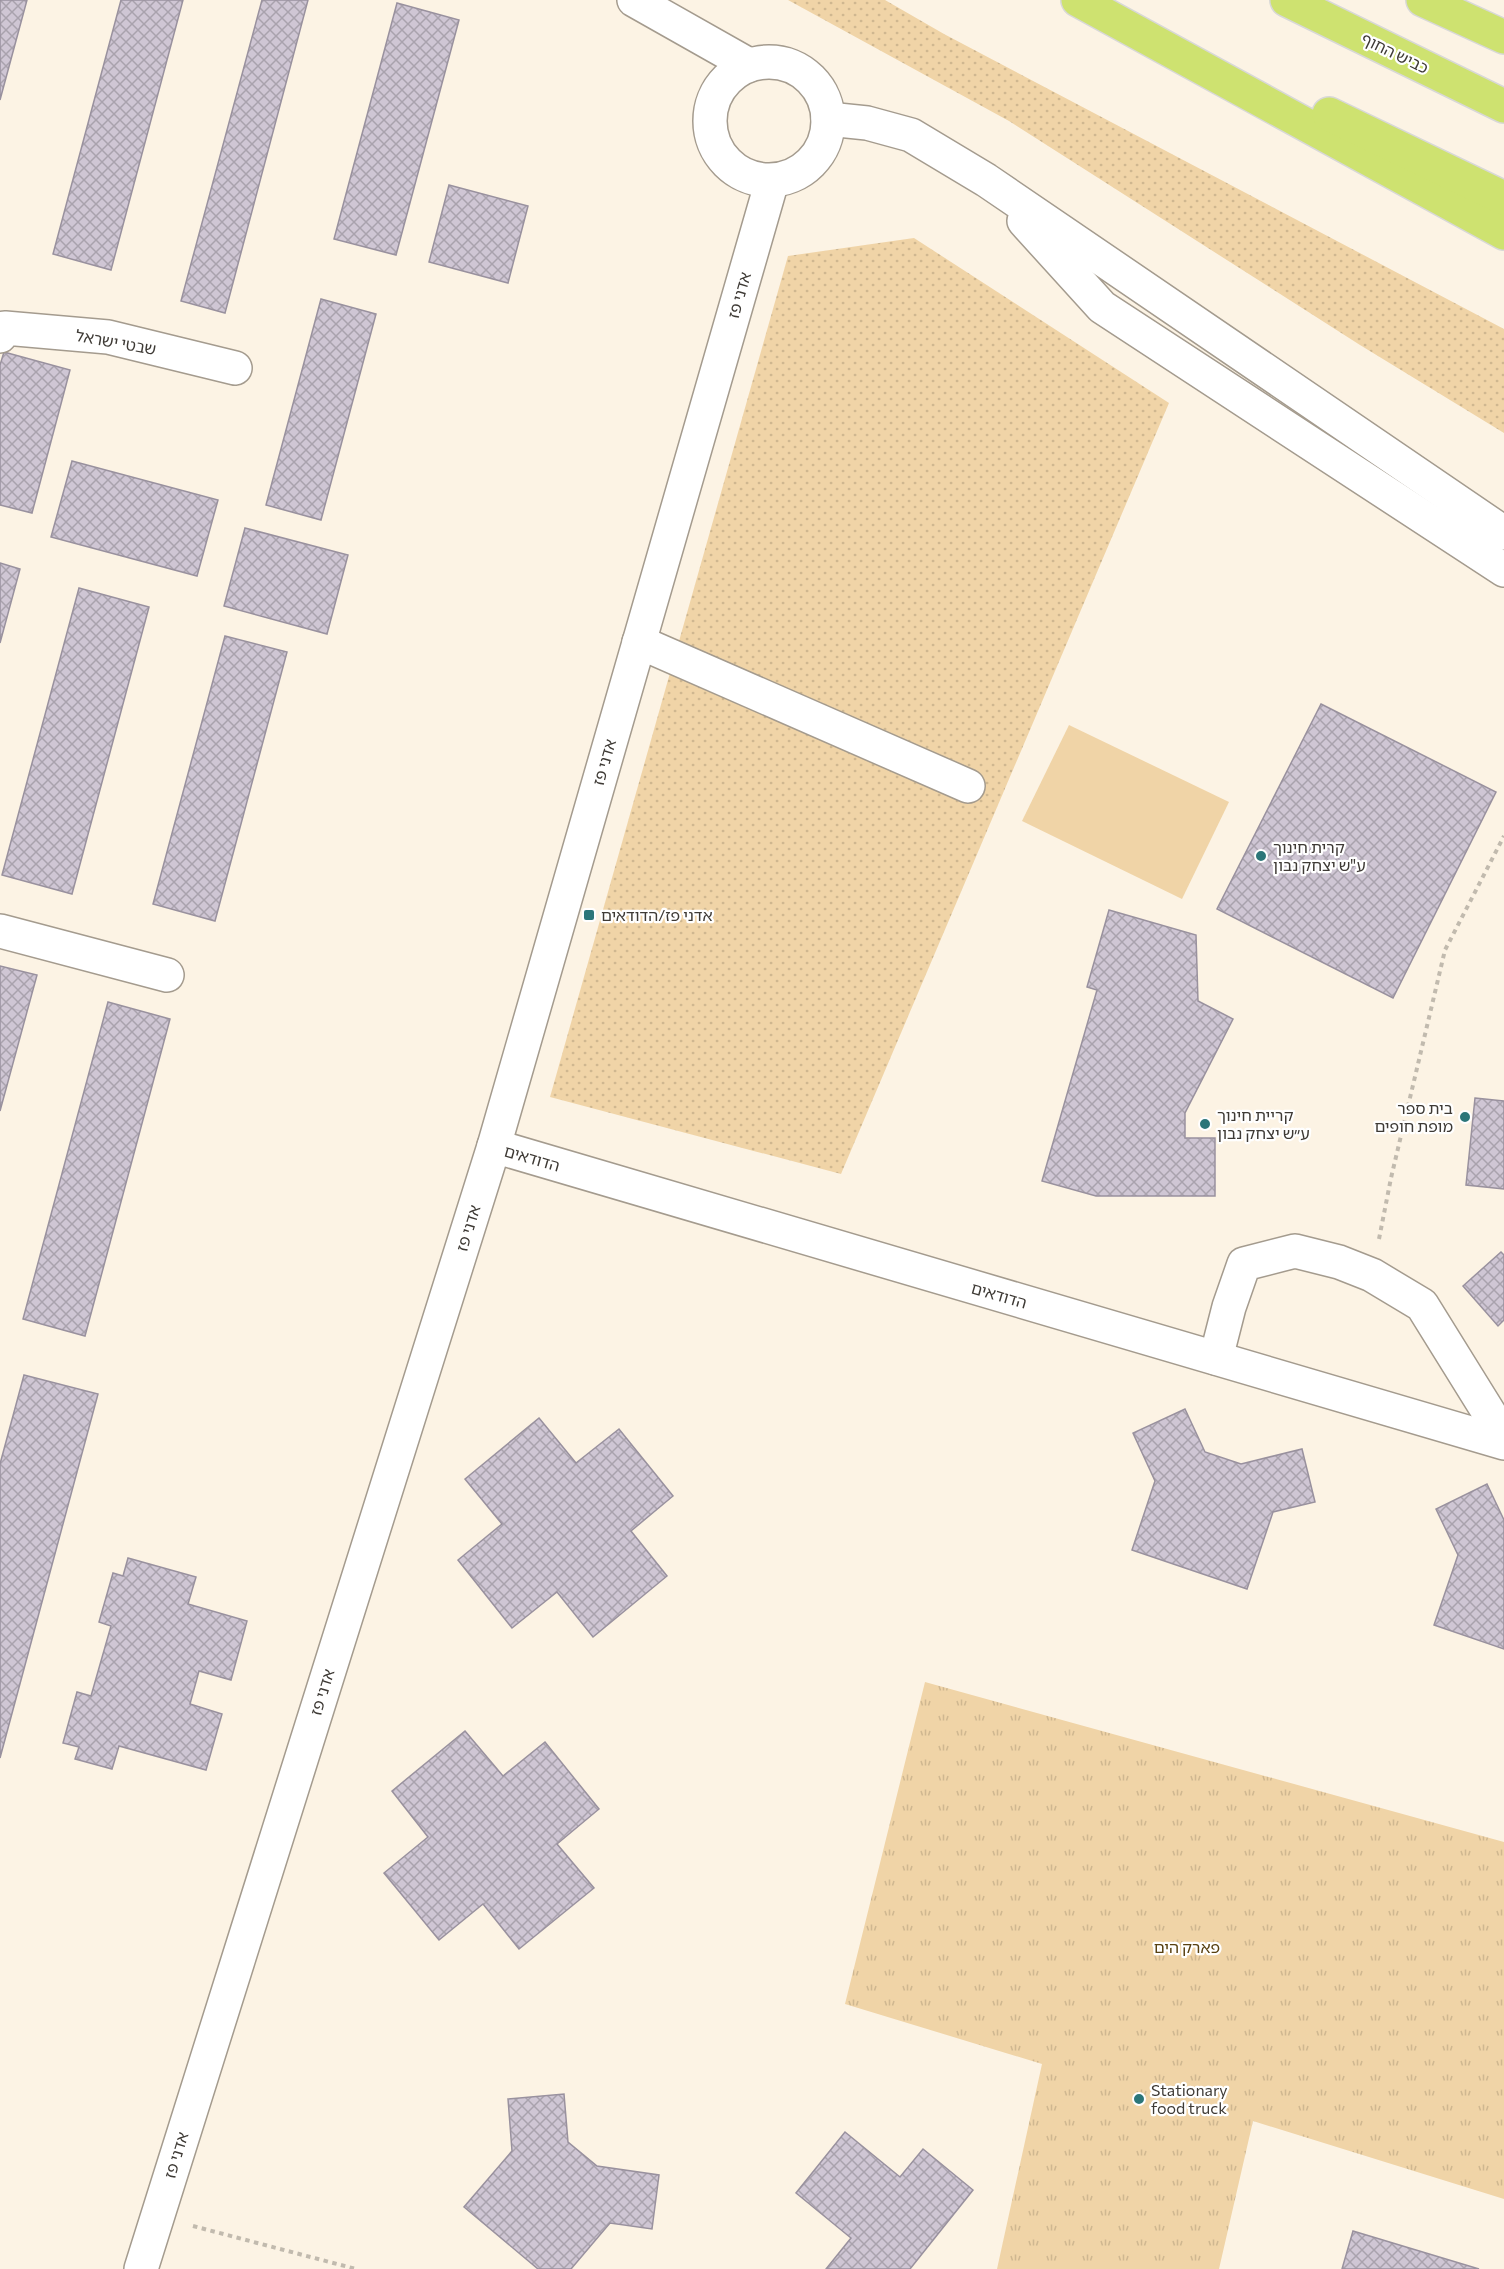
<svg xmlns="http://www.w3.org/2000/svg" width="1504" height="2269" font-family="Commissioner,'Noto Sans Hebrew',sans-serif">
<defs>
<pattern id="grass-dots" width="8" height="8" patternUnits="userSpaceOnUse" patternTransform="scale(1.5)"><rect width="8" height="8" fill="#f0d4a7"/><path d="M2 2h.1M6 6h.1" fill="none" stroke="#cfb790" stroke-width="1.8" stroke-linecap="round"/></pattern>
<pattern id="park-tufts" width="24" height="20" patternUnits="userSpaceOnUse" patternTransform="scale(1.5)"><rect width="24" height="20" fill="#f0d4a7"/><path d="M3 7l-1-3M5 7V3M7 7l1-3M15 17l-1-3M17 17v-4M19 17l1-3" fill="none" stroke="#cfb790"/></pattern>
<pattern id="building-cross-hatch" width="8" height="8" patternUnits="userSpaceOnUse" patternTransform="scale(1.5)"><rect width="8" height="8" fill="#cfc6d4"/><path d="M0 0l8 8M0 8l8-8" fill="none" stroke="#a9a2ad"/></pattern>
</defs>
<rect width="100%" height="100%" fill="#fcf3e4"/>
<g fill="url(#grass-dots)">
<polygon points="788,0 885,0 944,34 1504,329 1504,433 1360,345 1009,121"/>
<polygon points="914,238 1169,403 841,1174 550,1097 788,256"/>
</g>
<polygon fill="url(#park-tufts)" points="925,1682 1504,1842 1504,2199 1253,2121 1219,2269 997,2269 1042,2064 845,2004"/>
<polygon fill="#f0d4a7" points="1069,725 1229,802 1182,899 1022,821"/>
<g fill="url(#building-cross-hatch)" stroke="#99919e" stroke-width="1.5">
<polygon points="0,0 27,0 0,100"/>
<polygon points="121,0 183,0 111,270 53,254"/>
<polygon points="262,0 308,0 225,313 181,301"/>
<polygon points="397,3 459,20 396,255 334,239"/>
<polygon points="449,185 528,206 508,283 429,262"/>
<polygon points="321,299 376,314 321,520 266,505"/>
<polygon points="4,352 70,370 32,513 0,505 0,365"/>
<polygon points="72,461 218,500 197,576 51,537"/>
<polygon points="245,528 348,555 327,634 224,606"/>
<polygon points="0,563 20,569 0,643"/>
<polygon points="79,588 149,607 72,894 2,875"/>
<polygon points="225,636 287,652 215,921 153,904"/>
<polygon points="1321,704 1496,792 1393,998 1217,909"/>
<polygon points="1109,910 1196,935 1198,1001 1233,1019 1185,1113 1185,1138 1215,1138 1215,1196 1096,1196 1042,1181 1097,990 1087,987"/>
<polygon points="0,966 37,975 0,1111"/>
<polygon points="108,1002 170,1019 85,1336 23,1319"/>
<polygon points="1475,1098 1504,1101 1504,1189 1466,1185"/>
<polygon points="1501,1252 1504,1255 1504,1320 1498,1326 1463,1286"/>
<polygon points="24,1375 98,1394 0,1758 0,1464"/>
<polygon points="1185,1409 1205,1452 1241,1464 1302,1449 1315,1502 1273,1512 1247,1589 1132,1550 1155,1481 1133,1433"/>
<polygon points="539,1418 576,1463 619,1429 673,1496 631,1531 667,1576 593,1637 557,1592 512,1628 458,1560 502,1524 465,1479"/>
<polygon points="1487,1484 1504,1520 1504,1649 1434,1625 1458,1555 1436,1509"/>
<polygon points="128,1558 196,1577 188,1604 247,1621 231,1680 199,1671 190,1704 222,1714 206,1770 119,1746 112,1769 75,1759 79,1747 63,1743 77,1692 91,1696 111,1626 99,1622 113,1573 123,1576"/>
<polygon points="465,1731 503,1776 545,1742 599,1809 557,1844 594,1888 519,1949 483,1904 439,1940 384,1873 428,1837 392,1791"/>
<polygon points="564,2094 568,2142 597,2166 659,2175 652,2229 610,2223 571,2269 538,2269 464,2207 512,2151 508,2099"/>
<polygon points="845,2132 900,2177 923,2149 973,2190 910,2269 826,2269 851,2238 796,2193"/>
<polygon points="1353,2231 1479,2269 1342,2269"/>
</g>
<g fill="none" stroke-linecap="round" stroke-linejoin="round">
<g stroke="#a49b8e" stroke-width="36">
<g id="minor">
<polyline points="634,0 749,65"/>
<circle cx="769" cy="121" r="59"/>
<polyline points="828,119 867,123 911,135 986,180 1504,533"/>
<polyline points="1024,221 1102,307 1504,570"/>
<polyline points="0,336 5,328 108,337 235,368"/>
<polyline points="639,642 968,786"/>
<polyline points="0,931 167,975"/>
<polyline points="494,1146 1504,1443"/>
<polyline points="1216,1358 1229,1307 1244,1264 1295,1251 1339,1262 1372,1275 1422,1305 1504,1437"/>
<polyline points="141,2269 494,1146 772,181"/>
</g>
</g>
<g stroke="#d8d8d7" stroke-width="36">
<g id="highway">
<polyline points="1078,0 1504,233"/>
<polyline points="1287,0 1504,106"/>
<polyline points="1423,0 1504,37"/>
<polyline points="1329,114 1504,198"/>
</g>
</g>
<g stroke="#c1baae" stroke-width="4" stroke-dasharray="4.5 4.5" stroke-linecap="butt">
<polyline points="1379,1239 1391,1178 1445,950 1504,836"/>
<polyline points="193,2226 356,2269"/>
</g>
<use href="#minor" stroke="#fff" stroke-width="33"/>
<use href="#highway" stroke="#cee270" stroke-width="33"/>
</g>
<g fill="#2c7679" stroke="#fff" stroke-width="2">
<circle cx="1261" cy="856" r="6"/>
<rect x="583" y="909" width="12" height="12" rx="3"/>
<circle cx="1465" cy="1117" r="6"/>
<circle cx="1205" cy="1124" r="6"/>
<circle cx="1139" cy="2099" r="6"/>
</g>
<g text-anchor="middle" stroke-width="4.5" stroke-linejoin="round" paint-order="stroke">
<g font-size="16" fill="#3e3a35" stroke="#fff">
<text transform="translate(1395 53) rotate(26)" y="6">כביש החוף</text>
<text transform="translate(739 295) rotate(-74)" y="6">אדני פז</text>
<text transform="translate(116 342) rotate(10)" y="6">שבטי ישראל</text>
<text transform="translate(604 762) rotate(-74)" y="6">אדני פז</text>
<text transform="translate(532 1158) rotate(16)" y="6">הדודאים</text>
<text transform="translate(468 1228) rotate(-73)" y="6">אדני פז</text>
<text transform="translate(999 1295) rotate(16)" y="6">הדודאים</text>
<text transform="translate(322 1692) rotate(-73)" y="6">אדני פז</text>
<text transform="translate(176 2155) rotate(-73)" y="6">אדני פז</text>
</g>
<g font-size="16" fill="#3e3a35" stroke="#fff" text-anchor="start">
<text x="1273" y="853">קרית חינוך<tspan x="1273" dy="18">ע"ש יצחק נבון</tspan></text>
<text x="601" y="921">אדני פז/הדודאים</text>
<text x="1453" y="1114" text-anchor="end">בית ספר<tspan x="1453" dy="18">מופת חופים</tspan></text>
<text x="1217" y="1121">קריית חינוך<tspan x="1217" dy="18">ע״ש יצחק נבון</tspan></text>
<text x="1151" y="2096">Stationary<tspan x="1151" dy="18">food truck</tspan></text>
</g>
<g font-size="16" fill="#584010" stroke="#fff">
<text x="1187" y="1953">פארק הים</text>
</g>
</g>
</svg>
